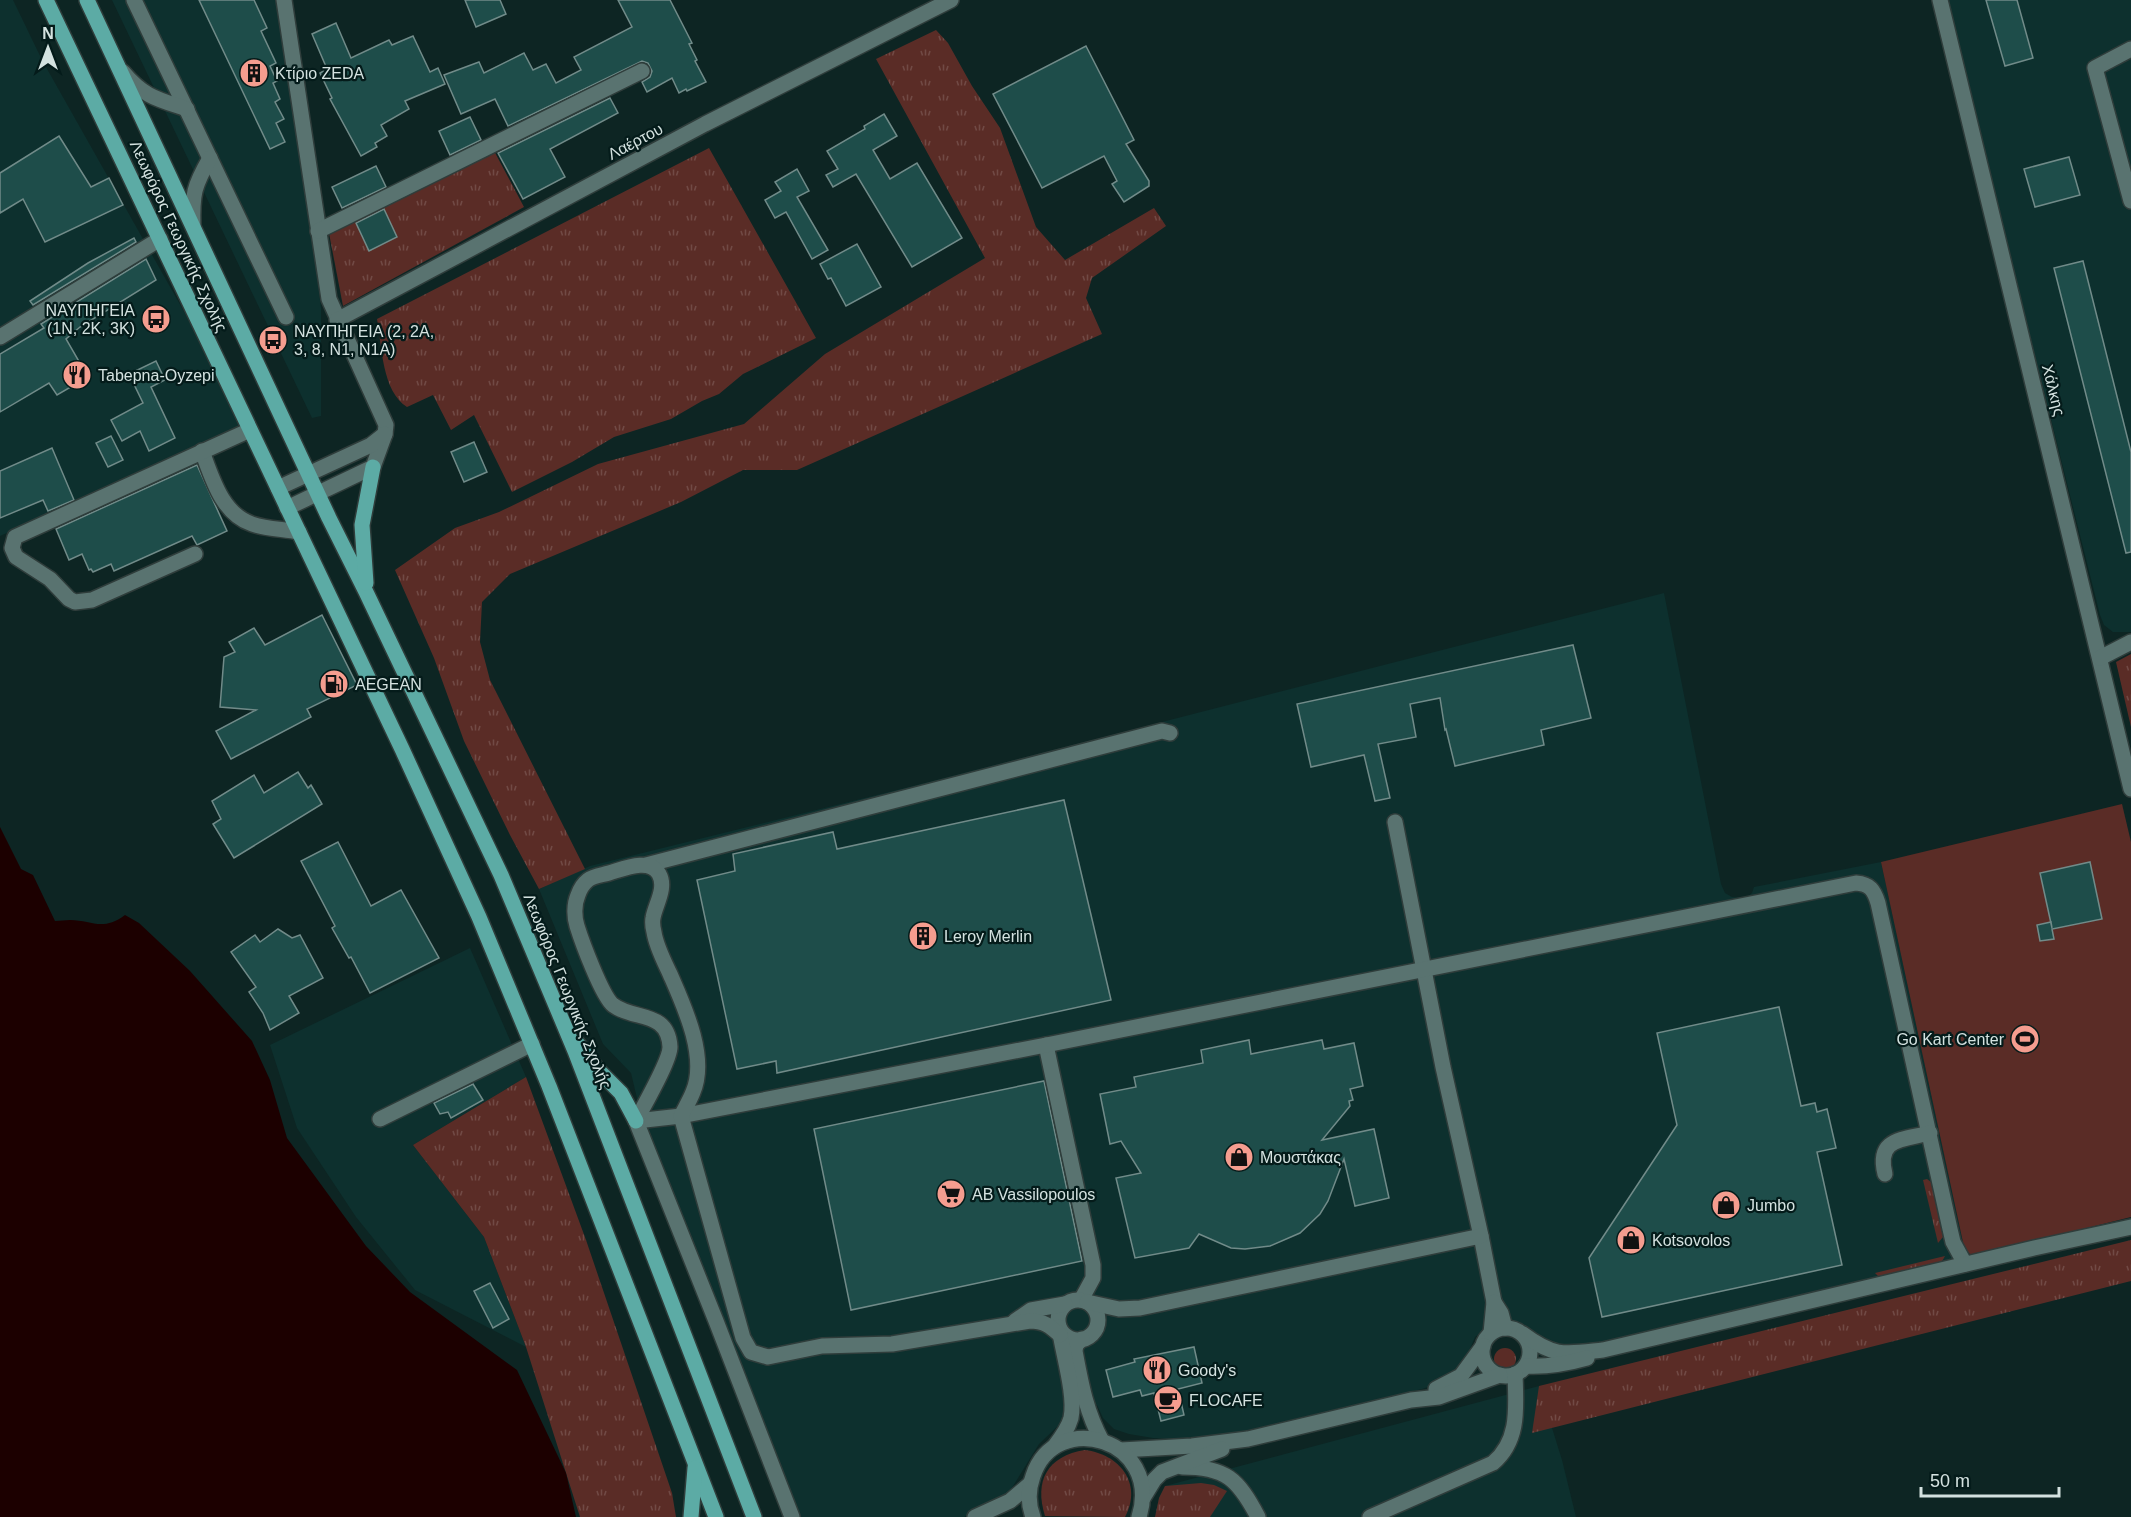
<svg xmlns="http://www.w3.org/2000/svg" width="2131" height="1517" font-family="Arial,sans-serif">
<defs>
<pattern id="grass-tufts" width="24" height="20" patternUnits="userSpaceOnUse" patternTransform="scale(1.5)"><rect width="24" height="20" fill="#5a2c26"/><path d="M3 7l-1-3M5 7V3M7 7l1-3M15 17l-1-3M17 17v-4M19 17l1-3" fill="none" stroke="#714a45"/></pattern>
</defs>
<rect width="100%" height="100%" fill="#0d2523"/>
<g fill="#0d302e">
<polygon points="0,0 13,0 42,60 248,425 0,536"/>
<polygon points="112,0 277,0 307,192 321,308 321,416 312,418"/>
<polygon points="1946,0 2131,0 2131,632 2113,632 2104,625 2100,615"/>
<polygon points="1664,593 1721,884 1725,893 1732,897 1746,898 1752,893 1754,887 1881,862 1964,1247 1975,1256 1615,1341 1553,1350 1511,1321 1497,1319 1475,1337 1465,1361 1446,1381 1422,1389 1219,1437 1194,1440 1153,1438 1129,1434 1114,1429 1103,1418 1097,1405 1078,1407 1039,1444 1010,1491 989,1506 964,1517 793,1517 646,1136 631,1073 603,1044 539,889 590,866 905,788"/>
<polygon points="470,948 526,1077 413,1145 484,1237 526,1347 415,1290 356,1217 297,1128 270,1045"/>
<polygon points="1539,1386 1562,1460 1576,1517 1155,1517 1159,1498 1165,1486"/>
</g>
<g fill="url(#grass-tufts)">
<polygon points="936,30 948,43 972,86 1000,128 1036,227 1065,260 1154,208 1166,226 1092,278 1086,298 1102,334 797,470 743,470 681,502 510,574 482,602 480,642 490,680 585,869 539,889 510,835 464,741 434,658 395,570 455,528 499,512 598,464 744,424 825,354 985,258 876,59"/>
<polygon points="492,147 524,207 343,306 328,228"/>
<path d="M 709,148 L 816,338 L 743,374 L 719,394 L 702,401 L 671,419 L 614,437 L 572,462 L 512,492 L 474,415 L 451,430 L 433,395 L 407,407 C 382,391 382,347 377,319 Z"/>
<polygon points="2131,654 2131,727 2116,662"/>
<polygon points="526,1077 586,1240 672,1493 676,1517 580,1517 526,1347 484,1237 413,1145"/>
<polygon points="1927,1179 1931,1182 1943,1237 1938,1243 1923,1180"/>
<polygon points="2131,1240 2131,1281 1532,1433 1539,1386"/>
<polygon points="1945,1256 1941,1263 1880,1278 1875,1273"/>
<circle cx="1505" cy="1359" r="11"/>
<path d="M 1085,1450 C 1119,1454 1143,1483 1125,1517 L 1045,1516 C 1034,1481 1047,1456 1085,1450 Z"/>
<polygon points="1201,1483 1214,1485 1227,1491 1210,1517 1155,1517 1159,1498 1165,1486"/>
</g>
<polygon fill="#5a2c26" points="2122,804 2131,842 2131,1217 1975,1256 1968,1253 1964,1247 1881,862"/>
<path fill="#1c0000" d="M 0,827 L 21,869 L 33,875 L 55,921 C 60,921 65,920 70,920 C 92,920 102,932 125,915 L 139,923 L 190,971 L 252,1041 L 270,1080 L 287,1138 L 366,1246 L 410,1292 L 517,1370 L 566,1473 L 576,1517 L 0,1517 Z"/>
<g fill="#1e4d4a" stroke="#718b89" stroke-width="1.5">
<polygon points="199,0 254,0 267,28 261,31 276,63 270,66 277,81 273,83 280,99 275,102 284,119 276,123 285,142 270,149"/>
<polygon points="465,0 500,0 506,14 476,27"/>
<polygon points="618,0 670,0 692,43 689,44 697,60 695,61 706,82 687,91 686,89 679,93 672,78 647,92 642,82 650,77 652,71 648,63 642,61 508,126 495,99 461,114 444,75 479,62 484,73 524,53 533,70 546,64 556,83 581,70 574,57 632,27"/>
<polygon points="1986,0 2017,0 2033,58 2005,66"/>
<polygon points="336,23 351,58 389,40 392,45 413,36 430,72 438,68 445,84 405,101 409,109 381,125 387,136 375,143 377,147 361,156 330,99 332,98 320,73 327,69 312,34"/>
<polygon points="1086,46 1134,140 1126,144 1149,181 1149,186 1124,202 1112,184 1117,181 1104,156 1042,188 993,94"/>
<polygon points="610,98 618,113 550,149 565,177 523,199 498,153"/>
<polygon points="884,114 897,136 873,150 890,179 917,163 962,238 912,267 856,174 833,187 826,175 838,169 827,151 865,129 864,126"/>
<polygon points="470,117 481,140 450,155 439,131"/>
<polygon points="59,136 91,187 109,178 123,205 45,242 23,199 0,213 0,173"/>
<polygon points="2069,157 2080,195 2035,207 2024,169"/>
<polygon points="376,166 386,187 342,208 332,187"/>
<polygon points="797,169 809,191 797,197 828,250 812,259 786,212 775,218 765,200 781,191 775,182"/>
<polygon points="384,209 397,237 369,251 356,223"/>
<polygon points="134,238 136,242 33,305 30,301 88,263"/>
<polygon points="857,244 881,287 846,306 831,278 828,279 820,264"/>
<polygon points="146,259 156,280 80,327 66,339 88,377 57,395 49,383 0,412 0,354 44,328 41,324"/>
<polygon points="2083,261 2131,452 2131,552 2126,553 2054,268"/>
<polygon points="156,361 165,380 151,387 175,438 149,451 140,431 122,441 111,420 143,403 129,374"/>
<polygon points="111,436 123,460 108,467 96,443"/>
<polygon points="474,442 487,472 464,482 451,452"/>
<polygon points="52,448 74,500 48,511 43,500 0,518 0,471"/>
<polygon points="197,465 227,531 197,545 192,536 114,571 111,564 93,572 91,569 89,570 82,554 69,560 56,529"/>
<polygon points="322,615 357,685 307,709 311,717 231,759 216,731 256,710 220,707 224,657 235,652 229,642 254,628 265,645"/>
<polygon points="1573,645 1591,718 1541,730 1544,745 1455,766 1446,729 1445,730 1440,698 1410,704 1416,737 1378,744 1390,798 1375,801 1364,755 1311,767 1297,704"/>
<polygon points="298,772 308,788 311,785 322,804 234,858 213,824 221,819 212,801 254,775 264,793"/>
<polygon points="1064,800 1111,1000 777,1073 776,1061 737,1069 697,880 735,871 733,854 833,832 837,849"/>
<polygon points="338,842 371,906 401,890 439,958 370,993 351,957 349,958 332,928 335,926 301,861"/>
<polygon points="2090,862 2102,919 2052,929 2054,939 2040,941 2037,925 2051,922 2052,928 2040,873"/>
<polygon points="278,929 292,938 300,935 323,978 289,996 299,1013 270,1030 263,1013 249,992 256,987 231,952 255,935 260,942"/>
<polygon points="1779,1007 1801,1106 1815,1103 1817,1112 1827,1109 1836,1148 1817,1152 1842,1265 1602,1317 1589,1258 1677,1125 1657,1033"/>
<polygon points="1249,1040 1251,1054 1322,1040 1324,1049 1354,1043 1363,1086 1350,1089 1353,1100 1349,1101 1350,1106 1322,1140 1374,1129 1389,1198 1355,1206 1344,1159 1328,1201 1320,1214 1300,1233 1270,1246 1245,1249 1231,1248 1199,1234 1189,1248 1135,1258 1116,1178 1141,1173 1121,1141 1110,1144 1100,1094 1136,1087 1134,1077 1203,1063 1201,1050"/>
<polygon points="1044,1081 1082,1261 851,1310 814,1129"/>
<polygon points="473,1084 483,1100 451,1118 448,1112 440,1114 434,1103"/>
<polygon points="490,1283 509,1319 493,1328 474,1291"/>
<polygon points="1194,1347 1202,1383 1178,1389 1184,1415 1161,1421 1154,1393 1142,1396 1140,1390 1113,1397 1106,1370 1135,1362 1134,1359"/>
</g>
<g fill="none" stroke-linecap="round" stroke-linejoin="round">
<g stroke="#2f3d3b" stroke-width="18">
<g id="minor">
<polyline points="134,0 286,317"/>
<polyline points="284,0 329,299 386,425 385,434 373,467 287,508"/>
<polyline points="1940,0 2131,789"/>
<polyline points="2131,49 2095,68 2131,201"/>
<path d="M 123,72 C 144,97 157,99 187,109"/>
<path d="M 193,226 C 192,194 194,186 210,158"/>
<polyline points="318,231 642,71"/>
<polyline points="337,320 705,124 951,0"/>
<polyline points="0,337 160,239"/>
<path d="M 202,451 C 212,478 222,514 252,524 C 267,529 284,529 299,532"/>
<polyline points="278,488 371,445 385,434"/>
<polyline points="195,554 92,600 75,602 69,599 50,579 16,557 12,548 15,537 250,430"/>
<polyline points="2100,658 2131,642"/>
<polyline points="1395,822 1443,1067 1481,1236 1494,1302"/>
<polyline points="646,865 1162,731 1170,733"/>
<polyline points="1046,1045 1093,1265 1093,1278 1081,1300"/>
<polyline points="380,1119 532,1044"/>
<path d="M 636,1121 L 681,1116 L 1046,1045 L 1856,883 C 1870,884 1874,890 1878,903 L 1950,1229 L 1953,1242 L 1965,1264"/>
<path d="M 1885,1174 C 1876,1138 1902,1140 1930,1133"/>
<circle cx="1078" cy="1320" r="20"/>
<polyline points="1087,1302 1119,1309 1140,1308 1481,1236"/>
<polyline points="1015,1321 1031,1310 1065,1304"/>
<circle cx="1506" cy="1352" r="24"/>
<polyline points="1491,1333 1494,1302 1501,1313 1505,1328"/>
<path d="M 1523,1334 C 1555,1358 1566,1354 1603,1350 L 2034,1248 L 2131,1227"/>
<path d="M 1082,1339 L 1076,1345 L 1075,1351 C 1081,1383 1086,1412 1102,1441"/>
<path d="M 1526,1366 C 1547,1367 1566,1364 1587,1358"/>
<polyline points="1436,1389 1461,1376 1483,1346"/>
<path d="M 1054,1447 C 1061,1438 1068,1429 1071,1418 C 1076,1395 1062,1351 1059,1327"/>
<polyline points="1121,1450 1192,1446 1248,1439 1411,1400 1439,1397 1500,1375"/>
<path d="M 1182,1467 C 1226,1467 1238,1479 1258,1517"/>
<polyline points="1143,1498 1154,1480 1162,1472 1222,1449"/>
<path d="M 792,1517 L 716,1321 L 636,1121 C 643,1107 670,1061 670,1047 C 668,1010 634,1021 613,1005 C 602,996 582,942 577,926 C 574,917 574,904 578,895 C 580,889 583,884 588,880 C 593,876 602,875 609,873 C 623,869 650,857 659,874 C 667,888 655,905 653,918 C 652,923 653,928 654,932 C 656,946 664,961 670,974 C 684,1006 708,1057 693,1092 C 690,1100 685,1108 681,1116 L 743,1338 L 751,1352 L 768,1357 L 822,1346 L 892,1344 L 1030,1321 C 1044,1321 1050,1326 1060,1335"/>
<polyline points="975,1517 1010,1501 1030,1484"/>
<path d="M 1033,1517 C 1028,1504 1028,1490 1033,1476 C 1055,1408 1163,1439 1139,1517"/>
<path d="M 1370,1517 L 1493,1463 C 1520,1440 1516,1407 1515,1374"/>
</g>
</g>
<g stroke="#2f3d3b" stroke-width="18">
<g id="major">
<polyline points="46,0 402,749 479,917 549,1086 716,1517"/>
<polyline points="87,0 329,518 366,592 501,875 575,1051 754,1517"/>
<polyline points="366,583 362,525 373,467"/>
<polyline points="577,1043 598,1070 621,1093 636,1121"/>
<polyline points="691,1517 695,1468"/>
</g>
</g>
<use href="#minor" stroke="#597370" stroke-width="15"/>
<use href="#major" stroke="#5caba5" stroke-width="15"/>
</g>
<defs>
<g id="building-disc" transform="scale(1.5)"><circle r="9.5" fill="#f59d8f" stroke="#041b1a"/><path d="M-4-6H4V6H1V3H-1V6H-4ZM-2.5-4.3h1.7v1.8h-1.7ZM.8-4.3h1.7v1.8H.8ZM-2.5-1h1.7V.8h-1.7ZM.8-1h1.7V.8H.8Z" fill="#111"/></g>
<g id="bus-disc" transform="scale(1.5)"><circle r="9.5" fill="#f59d8f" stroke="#041b1a"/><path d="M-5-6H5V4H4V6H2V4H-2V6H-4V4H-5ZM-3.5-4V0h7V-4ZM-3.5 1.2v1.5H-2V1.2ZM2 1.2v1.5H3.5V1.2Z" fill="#111"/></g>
<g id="restaurant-disc" transform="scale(1.5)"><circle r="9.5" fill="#f59d8f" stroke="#041b1a"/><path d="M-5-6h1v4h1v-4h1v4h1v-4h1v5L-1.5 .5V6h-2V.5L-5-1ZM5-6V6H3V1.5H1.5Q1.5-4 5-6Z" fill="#111"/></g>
<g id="fuel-disc" transform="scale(1.5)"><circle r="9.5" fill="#f59d8f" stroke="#041b1a"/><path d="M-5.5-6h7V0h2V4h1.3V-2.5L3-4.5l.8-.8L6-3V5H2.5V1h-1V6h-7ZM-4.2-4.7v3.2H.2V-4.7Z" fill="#111"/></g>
<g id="stadium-disc" transform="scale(1.5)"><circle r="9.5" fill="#f59d8f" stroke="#041b1a"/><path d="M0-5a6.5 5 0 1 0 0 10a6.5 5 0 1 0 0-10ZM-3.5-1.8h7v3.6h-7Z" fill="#111"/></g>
<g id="shop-disc" transform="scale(1.5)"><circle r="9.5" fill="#f59d8f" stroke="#041b1a"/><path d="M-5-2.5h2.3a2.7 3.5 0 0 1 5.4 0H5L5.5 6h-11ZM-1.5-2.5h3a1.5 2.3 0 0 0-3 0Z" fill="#111"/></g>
<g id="supermarket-disc" transform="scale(1.5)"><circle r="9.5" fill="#f59d8f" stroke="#041b1a"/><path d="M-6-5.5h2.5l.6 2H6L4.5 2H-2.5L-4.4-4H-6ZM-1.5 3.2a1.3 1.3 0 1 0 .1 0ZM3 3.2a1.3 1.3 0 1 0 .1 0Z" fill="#111"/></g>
<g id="cafe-disc" transform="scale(1.5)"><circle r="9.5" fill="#f59d8f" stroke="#041b1a"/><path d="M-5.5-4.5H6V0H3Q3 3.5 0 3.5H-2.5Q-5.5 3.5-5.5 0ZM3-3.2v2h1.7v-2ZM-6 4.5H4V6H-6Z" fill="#111"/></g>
</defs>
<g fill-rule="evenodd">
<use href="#building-disc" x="254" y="73"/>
<use href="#bus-disc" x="156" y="319"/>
<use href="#bus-disc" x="273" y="340"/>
<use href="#restaurant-disc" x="77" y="375"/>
<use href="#fuel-disc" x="334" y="684"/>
<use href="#building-disc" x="923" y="936"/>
<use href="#stadium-disc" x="2025" y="1039"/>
<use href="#shop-disc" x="1239" y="1157"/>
<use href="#supermarket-disc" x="951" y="1194"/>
<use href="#shop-disc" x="1726" y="1205"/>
<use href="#shop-disc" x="1631" y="1240"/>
<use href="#restaurant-disc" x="1157" y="1370"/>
<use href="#cafe-disc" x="1168" y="1400"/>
</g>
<g text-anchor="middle" stroke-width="4.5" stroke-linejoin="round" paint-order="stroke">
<g font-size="16" fill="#d4e2e0" stroke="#041b1a" text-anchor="start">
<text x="275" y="79">Κτίριο ZEDA</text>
<text x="135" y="316" text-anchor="end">ΝΑΥΠΗΓΕΙΑ<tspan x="135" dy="18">(1Ν, 2Κ, 3Κ)</tspan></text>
<text x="294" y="337">ΝΑΥΠΗΓΕΙΑ (2, 2Α,<tspan x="294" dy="18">3, 8, Ν1, Ν1Α)</tspan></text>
<text x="98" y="381">Tabepna-Oyzepi</text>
<text x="355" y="690">AEGEAN</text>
<text x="944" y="942">Leroy Merlin</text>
<text x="2004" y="1045" text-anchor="end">Go Kart Center</text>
<text x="1260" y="1163">Μουστάκας</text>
<text x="972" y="1200">AB Vassilopoulos</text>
<text x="1747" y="1211">Jumbo</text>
<text x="1652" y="1246">Kotsovolos</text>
<text x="1178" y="1376">Goody's</text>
<text x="1189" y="1406">FLOCAFE</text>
</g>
<g font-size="16" fill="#d4e2e0" stroke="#041b1a">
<text transform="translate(635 141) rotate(-28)" y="6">Λαέρτου</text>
<text transform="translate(179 236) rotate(65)" y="6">Λεωφόρος Γεωργικής Σχολής</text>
<text transform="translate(2054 390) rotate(76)" y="6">Χάλκης</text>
<text transform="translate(568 991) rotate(68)" y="6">Λεωφόρος Γεωργικής Σχολής</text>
</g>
</g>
<g transform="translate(48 48)" stroke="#041b1a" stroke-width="4.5" paint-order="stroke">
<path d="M0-4.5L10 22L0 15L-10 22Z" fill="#d4e2e0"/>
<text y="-9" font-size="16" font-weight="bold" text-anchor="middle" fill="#d4e2e0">N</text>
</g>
<path d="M1921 1487v9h138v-9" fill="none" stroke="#d4e2e0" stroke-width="3"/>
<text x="1930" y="1487" font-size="18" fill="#d4e2e0" stroke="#041b1a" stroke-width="4.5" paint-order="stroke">50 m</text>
</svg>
